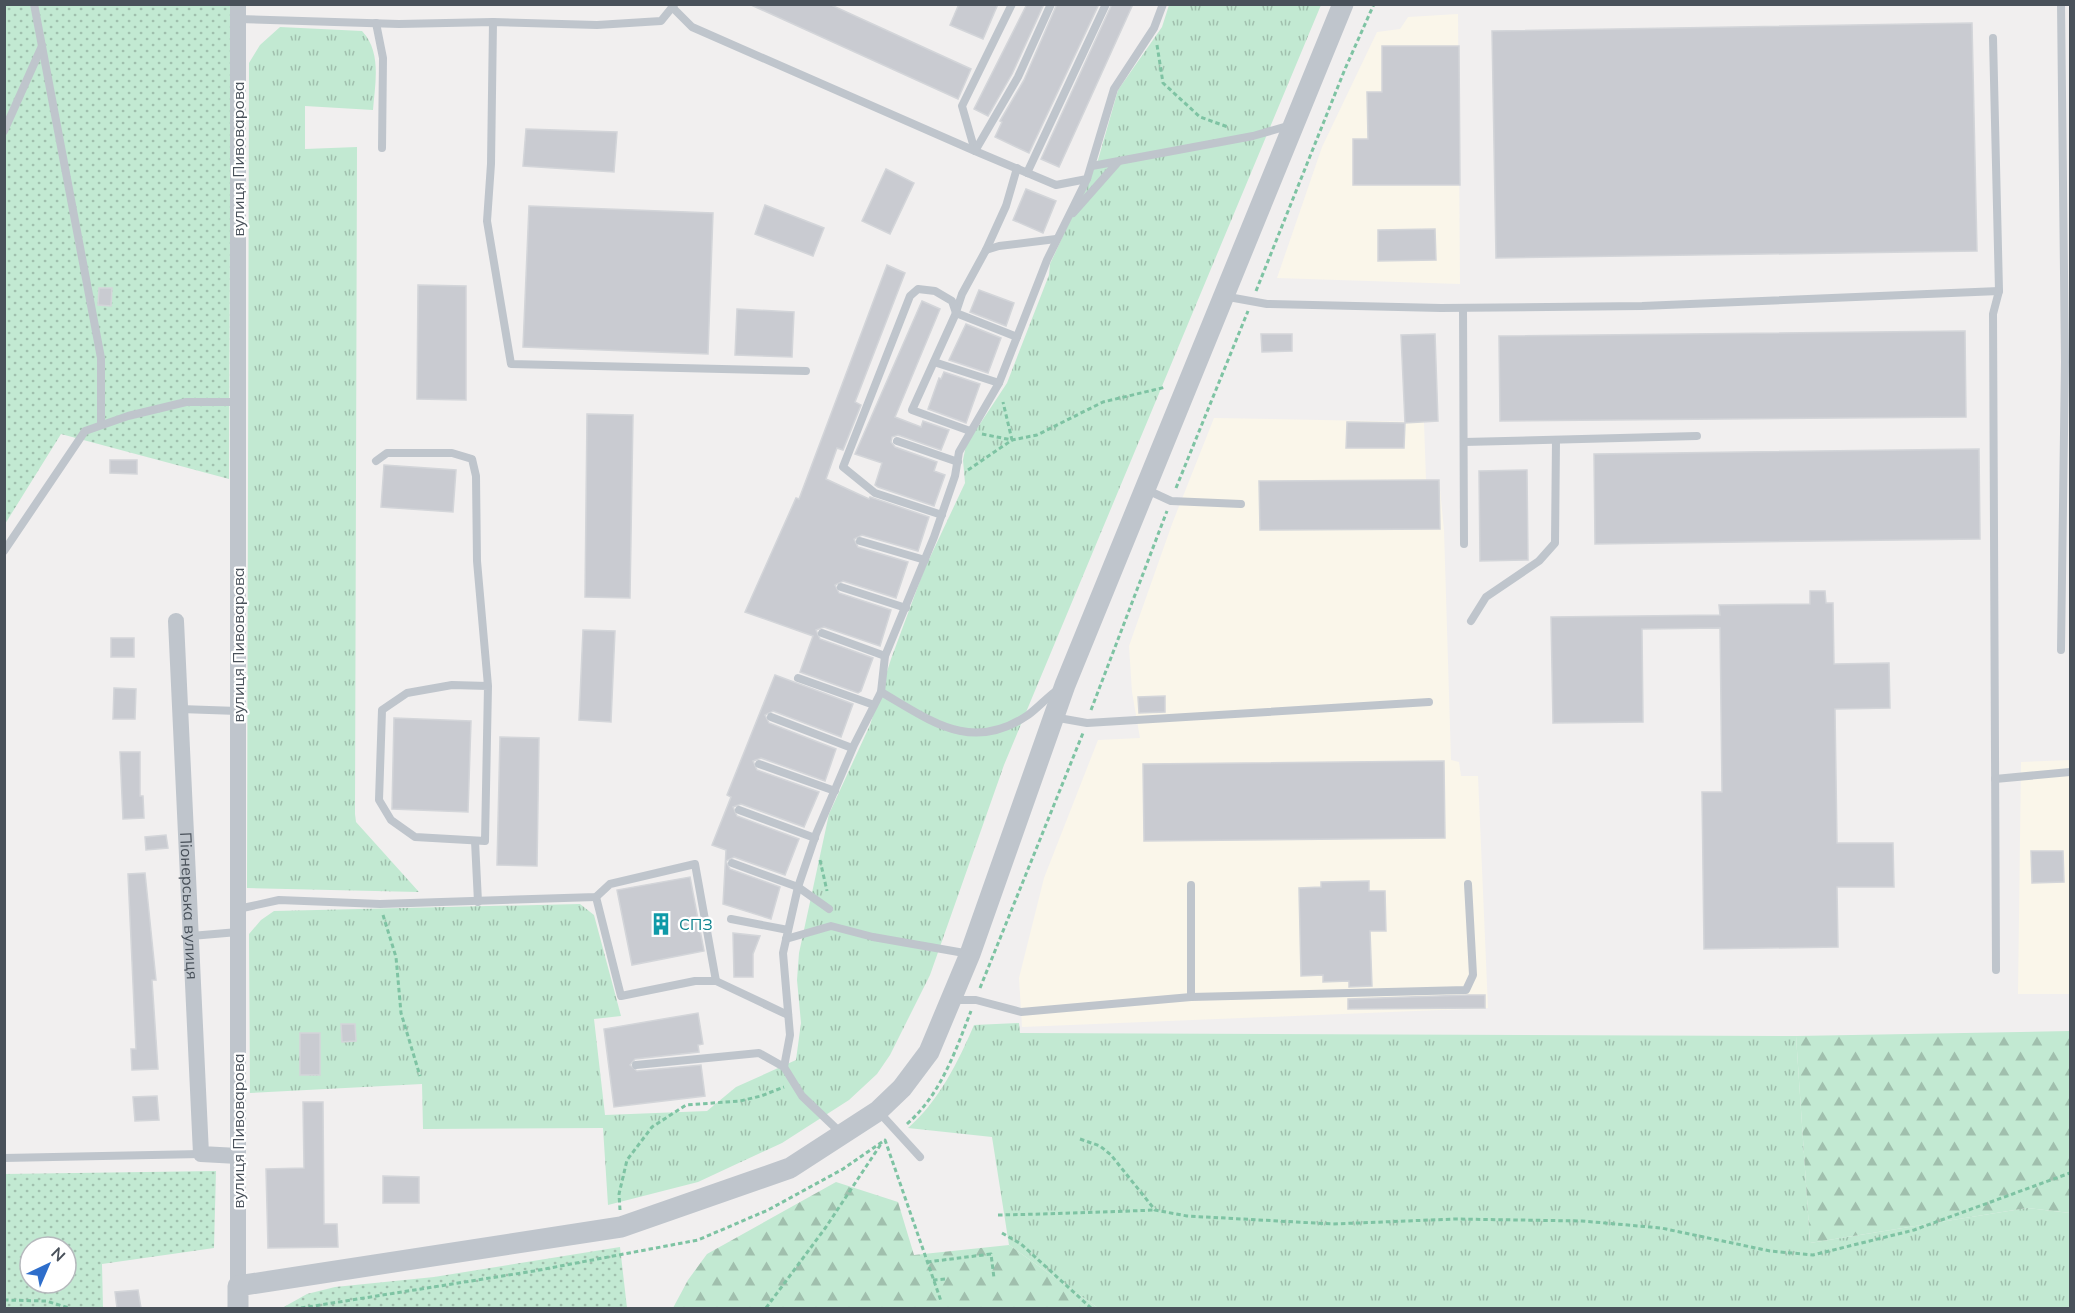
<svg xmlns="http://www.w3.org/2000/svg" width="2075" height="1313" font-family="Mulish,sans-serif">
<defs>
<pattern id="grass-tufts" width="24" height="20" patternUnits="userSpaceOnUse" patternTransform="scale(1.5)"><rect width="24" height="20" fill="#c2e9d2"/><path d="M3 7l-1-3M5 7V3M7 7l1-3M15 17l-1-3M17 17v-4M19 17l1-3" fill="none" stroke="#a0bfad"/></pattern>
<pattern id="forest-firs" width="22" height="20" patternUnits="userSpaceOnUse" patternTransform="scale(1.5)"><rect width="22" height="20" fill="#c2e9d2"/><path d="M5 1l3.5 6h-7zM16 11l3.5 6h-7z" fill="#a0bfad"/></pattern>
<pattern id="garden-dots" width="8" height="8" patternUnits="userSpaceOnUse" patternTransform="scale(1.5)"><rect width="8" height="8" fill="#c2e9d2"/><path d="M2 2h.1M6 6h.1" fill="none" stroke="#a0bfad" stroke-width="1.8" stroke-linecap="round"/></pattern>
</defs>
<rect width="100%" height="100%" fill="#f1efef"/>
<g fill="#faf6ea">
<polygon points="1458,14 1460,284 1277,278 1322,147 1377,32 1400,29 1408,17"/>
<polygon points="1214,418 1424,422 1426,480 1439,480 1444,530 1451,760 1459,762 1461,776 1478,776 1488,1008 1022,1027 1019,978 1044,878 1098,740 1140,738 1132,692 1129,646 1172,524"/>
<polygon points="2070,760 2070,994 2018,994 2021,762"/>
</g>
<g fill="url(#grass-tufts)">
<polygon points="1169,5 1321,5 1004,765 930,975 890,1055 877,1074 849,1100 782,1143 698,1182 608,1205 603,1128 423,1129 422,1084 250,1093 249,934 261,920 274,911 580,904 594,915 621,1016 594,1019 605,1115 707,1111 736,1087 796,1060 801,1023 797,980 799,953 829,814 870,725 891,659 924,570 965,483 963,460 966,445 1007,383 1049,275 1050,264 1098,160 1118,90 1162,27"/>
<path d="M 280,27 L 362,31 C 382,52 375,84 373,110 L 305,106 L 305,149 L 357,147 L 355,814 L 356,822 L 419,892 L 247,888 L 249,63 L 260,45 Z"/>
<path d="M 1019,1023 L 1020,1033 L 1796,1036 L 1810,1243 L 2027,1208 L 2070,1213 L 2070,1308 L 1098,1308 L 1009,1245 L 992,1137 L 908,1128 C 939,1101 958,1062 974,1025 Z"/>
</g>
<g fill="url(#forest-firs)">
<polygon points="2070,1031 2070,1213 2027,1208 1810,1243 1796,1036"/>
<polygon points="836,1182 898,1202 914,1255 1009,1245 1098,1308 673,1308 688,1280 707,1254"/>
</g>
<g fill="url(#garden-dots)" fill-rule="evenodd">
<polygon points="5,5 231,5 229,479 61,434 5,524"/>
<path d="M 216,1171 L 214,1248 L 102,1264 L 103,1308 L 5,1308 L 5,1174 ZM 30,1247 L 66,1247 L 66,1283 L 30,1283 Z"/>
<polygon points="620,1247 627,1308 282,1308 307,1294 335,1287 434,1277"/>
</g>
<g fill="#c9cbd1" stroke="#d3d5d9" stroke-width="1.5">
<polygon points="749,4 829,4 971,69 958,99"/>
<polygon points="959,4 998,4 983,39 950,25"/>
<polygon points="1027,4 1044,4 1012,74 988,116 974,109"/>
<polygon points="1057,4 1099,4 1029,153 995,137 1002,122 1000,121 1024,80"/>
<polygon points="1112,4 1133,4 1059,167 1041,159"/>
<polygon points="1972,23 1977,251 1496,258 1492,31"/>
<polygon points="1382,46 1459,46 1460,185 1353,185 1353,139 1368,139 1367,92 1382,92"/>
<polygon points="526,129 617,132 614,172 523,166"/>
<polygon points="886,169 914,183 890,234 862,221"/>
<polygon points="1026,189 1056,201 1043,233 1013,220"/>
<polygon points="765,205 824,228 813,256 755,234"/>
<polygon points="529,206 713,213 708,354 523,347"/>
<polygon points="1435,229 1436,260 1378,261 1378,230"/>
<polygon points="887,265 905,273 855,402 861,405 843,450 837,448 826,479 869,499 870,497 929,517 918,551 862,535 854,539 858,547 908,562 896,598 843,581 835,585 839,593 891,610 880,646 824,627 816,630 820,639 873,658 861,691 858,693 800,672 813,636 745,612 796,498 799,499"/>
<polygon points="418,285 466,286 466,400 417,399"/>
<polygon points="99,288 112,288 111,306 98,305"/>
<polygon points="979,290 1014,303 1006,326 970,312"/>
<polygon points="922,301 940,309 895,417 921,427 923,421 949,430 941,450 898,435 892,437 891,442 895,447 937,462 934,471 945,475 934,506 878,487 875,485 882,463 855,454"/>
<polygon points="737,309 794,312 792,357 735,355"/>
<polygon points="966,324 1001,338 988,373 949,360"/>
<polygon points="1965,331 1966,417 1500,421 1499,336"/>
<polygon points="1261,334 1292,334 1292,351 1262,352"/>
<polygon points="1435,334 1438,421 1405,423 1401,335"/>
<polygon points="944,372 980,384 966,423 928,409 939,378 941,379"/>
<polygon points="587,414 633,415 630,598 585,597"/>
<polygon points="1347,422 1405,423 1404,448 1346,448"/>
<polygon points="1979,449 1980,539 1595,544 1594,454"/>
<polygon points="110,460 137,460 137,474 110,473"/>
<polygon points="384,465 456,470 453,512 381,507"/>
<polygon points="1527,470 1528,560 1480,561 1479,471"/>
<polygon points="1426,480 1439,480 1440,529 1260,530 1259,481"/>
<polygon points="1810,591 1825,591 1826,603 1833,603 1834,664 1889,663 1890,708 1835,709 1837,843 1893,843 1894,887 1837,887 1838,947 1704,949 1702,792 1722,792 1720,628 1642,629 1643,722 1553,723 1551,617 1720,615 1719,605 1810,604"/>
<polygon points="583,630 615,631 611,722 579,720"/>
<rect x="111" y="638" width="23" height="19"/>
<polygon points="775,675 853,704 841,737 773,711 765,715 769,723 836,749 825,781 761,758 753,761 757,770 819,792 804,827 741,804 733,807 737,816 799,839 785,875 734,857 726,861 730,869 780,887 771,919 723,904 726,850 712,845 731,797 727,795"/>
<polygon points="114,688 136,689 135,719 113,719"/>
<polygon points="1165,696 1165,712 1139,713 1138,697"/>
<polygon points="394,718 471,721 468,812 392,809"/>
<polygon points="500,737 539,738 537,866 497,865"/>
<polygon points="120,752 140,752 140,796 143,796 144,818 123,819"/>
<polygon points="1444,761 1445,838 1144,841 1143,764"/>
<polygon points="166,835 168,848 146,850 145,837"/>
<polygon points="2031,851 2063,851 2064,882 2032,883"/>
<polygon points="145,873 156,980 152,980 158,1069 132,1070 131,1049 136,1049 128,874"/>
<polygon points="690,877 704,951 632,965 617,890"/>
<polygon points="1369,881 1369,891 1385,891 1386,931 1370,931 1372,986 1349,987 1349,981 1323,982 1323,975 1301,976 1299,888 1321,887 1321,882"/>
<polygon points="733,933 760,936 753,954 753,977 734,977"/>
<polygon points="1469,995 1485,995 1485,1008 1348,1009 1348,999"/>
<polygon points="698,1013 703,1044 698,1045 699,1052 635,1059 630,1065 637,1071 701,1065 705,1096 614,1107 604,1029"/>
<polygon points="341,1024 355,1024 356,1041 342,1042"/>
<rect x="300" y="1033" width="20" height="42"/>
<polygon points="157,1096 159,1120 135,1121 133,1097"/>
<polygon points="303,1102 323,1102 324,1224 337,1224 338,1247 268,1248 266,1169 304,1168"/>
<polygon points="383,1176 419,1177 419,1203 383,1203"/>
<polygon points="138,1290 141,1308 117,1308 115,1292"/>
</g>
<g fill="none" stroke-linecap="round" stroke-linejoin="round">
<g stroke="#7ec3a3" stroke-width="3" stroke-dasharray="4.5 3" stroke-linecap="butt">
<polyline points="1157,45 1163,83 1200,117 1228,127"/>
<polyline points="1256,291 1345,69 1374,4"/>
<polyline points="982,434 1012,440 1003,402"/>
<polyline points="968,470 1012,440 1037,435 1103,402 1166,387"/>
<polyline points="1176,488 1248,311"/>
<polyline points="1091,710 1167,511"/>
<polyline points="820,860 827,891"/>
<polyline points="383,915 396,957 401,1013 420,1076"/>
<polyline points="980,988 1083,733"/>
<path d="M 907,1124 C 941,1094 955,1052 971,1011"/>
<polyline points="1080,1139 1100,1146 1111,1155 1155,1210 1187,1216 1333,1224 1455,1219 1582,1221 1661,1228 1770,1251 1813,1255 1914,1230 2070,1173"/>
<polyline points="620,1210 619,1194 627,1160 652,1127 686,1105 740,1101 761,1096 784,1087"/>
<path d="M 998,1215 C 1051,1214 1103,1212 1155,1210"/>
<polyline points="1002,1233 1021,1244 1091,1308"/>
<polyline points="927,1262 991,1254 994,1278"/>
<polyline points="933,1280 946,1279"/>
<polyline points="4,1300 46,1301 69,1308"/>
<polyline points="301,1308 534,1271 698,1240 768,1210 843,1169 885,1140 941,1301"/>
<polyline points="766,1308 826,1227 881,1144"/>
</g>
<g stroke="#bfc5cc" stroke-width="8">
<polyline points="34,4 101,358 101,425"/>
<polyline points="1012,4 962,106 975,151 1056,185 1087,179 1114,89 1154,28 1163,4"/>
<polyline points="672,7 692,27 975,151 1018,77 1051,4"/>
<polyline points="238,19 399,24 493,22 597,25 661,21 674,5"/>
<polyline points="493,22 491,164 487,221 511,364 806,371"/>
<polyline points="376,23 383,58 382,148"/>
<polyline points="1993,38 1999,291 1993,314 1996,970"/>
<polyline points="4,131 42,46"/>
<polyline points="1092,166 1253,136 1291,125"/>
<polyline points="1027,173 1106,4"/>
<polyline points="1073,213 1118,162"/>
<polyline points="986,250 1006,206 1017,168"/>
<polyline points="1223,296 1267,304 1441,308 1642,306 1999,291"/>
<polyline points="1463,308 1464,544"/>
<polyline points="956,312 962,294 986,250 999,246 1056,239"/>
<polyline points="934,362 999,383"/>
<polyline points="970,431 912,410 956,313 1017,337"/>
<polyline points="897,441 958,462"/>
<polyline points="1464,442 1697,436"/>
<polyline points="376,461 387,453 452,453 472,459 476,476 477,561 488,686 452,685 407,693 382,710 379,800 391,820 415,837 485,841 488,686"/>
<polyline points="1145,489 1171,501 1241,504"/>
<polyline points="942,515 875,493 843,467 910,296 918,289 935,291 952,301 956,313"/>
<polyline points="860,541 925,560"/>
<polyline points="4,551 85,431 128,416 186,402 238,402"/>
<polyline points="841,587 906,608"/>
<polyline points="1471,621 1486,597 1539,561 1555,543 1556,440"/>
<polyline points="822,633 885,656"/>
<polyline points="2061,650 2065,362 2061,4"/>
<polyline points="798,678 874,705"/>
<path d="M 881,692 C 930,720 971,754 1028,715 C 1039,707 1048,696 1060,688"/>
<polyline points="180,709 238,711"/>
<polyline points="771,717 852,748"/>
<polyline points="1053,717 1087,723 1429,702"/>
<polyline points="759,764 835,791"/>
<polyline points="1995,779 2070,772"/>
<polyline points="739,810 815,838"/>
<polyline points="475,841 478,902"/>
<polyline points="732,863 798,887 829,909"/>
<polyline points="596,897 621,996 695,981 716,981"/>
<polyline points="238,909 279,900 380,904 596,897 610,884 695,864 716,981 788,1015"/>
<polyline points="731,919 788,930"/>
<polyline points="191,936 238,932"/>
<polyline points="786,939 831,926 873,937 970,954"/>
<polyline points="1191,997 1191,885"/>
<polyline points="953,1000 976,1000 1021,1012 1191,997 1466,990 1473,975 1468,884"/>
<polyline points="636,1065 759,1053 784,1067"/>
<polyline points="878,1111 920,1157"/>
<polyline points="843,1135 802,1096 784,1067 790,1035 783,953 798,887 816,834 854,745 881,692 885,656 934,537 955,476 959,452 999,383 1047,260 1087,179"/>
<polyline points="4,1158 201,1154"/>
</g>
<g stroke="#bfc5cc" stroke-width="16">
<path id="s1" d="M 176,621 L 201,1154 L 238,1156"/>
<polyline points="238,1286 238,4"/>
</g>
<polyline stroke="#bfc5cc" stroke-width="21" points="238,1308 238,1286 621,1227 790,1168 878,1111 902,1088 929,1052 970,954 1065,685 1343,4"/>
</g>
<defs>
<g id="building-bare" transform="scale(1.8)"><path d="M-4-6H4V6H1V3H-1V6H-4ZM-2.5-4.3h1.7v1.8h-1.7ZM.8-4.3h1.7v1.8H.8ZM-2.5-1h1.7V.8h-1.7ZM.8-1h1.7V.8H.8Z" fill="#0f9aa8" stroke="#fff" stroke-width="2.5" paint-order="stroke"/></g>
</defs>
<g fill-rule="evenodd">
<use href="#building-bare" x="661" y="924"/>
</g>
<g text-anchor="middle" stroke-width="4.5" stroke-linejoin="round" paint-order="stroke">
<g font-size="16" fill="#49515a" stroke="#fff">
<text transform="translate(238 159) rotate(-90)" y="6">вулиця Пивоварова</text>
<text transform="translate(238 645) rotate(-90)" y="6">вулиця Пивоварова</text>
<text dy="6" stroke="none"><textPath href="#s1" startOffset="285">Піонерська вулиця</textPath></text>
<text transform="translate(238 1131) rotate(-90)" y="6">вулиця Пивоварова</text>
</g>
<g font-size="16" fill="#0d838f" stroke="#fff" text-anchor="start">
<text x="679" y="930">СПЗ</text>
</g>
</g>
<rect width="2075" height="1313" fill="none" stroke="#49515a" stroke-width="12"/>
<g transform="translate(48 1265) rotate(44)"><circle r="28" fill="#ffffff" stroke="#b6b9bd" stroke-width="1.5"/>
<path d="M0-4.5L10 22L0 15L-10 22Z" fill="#2e6ecb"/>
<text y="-9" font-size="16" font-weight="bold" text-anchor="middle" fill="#49515a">N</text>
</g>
</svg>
